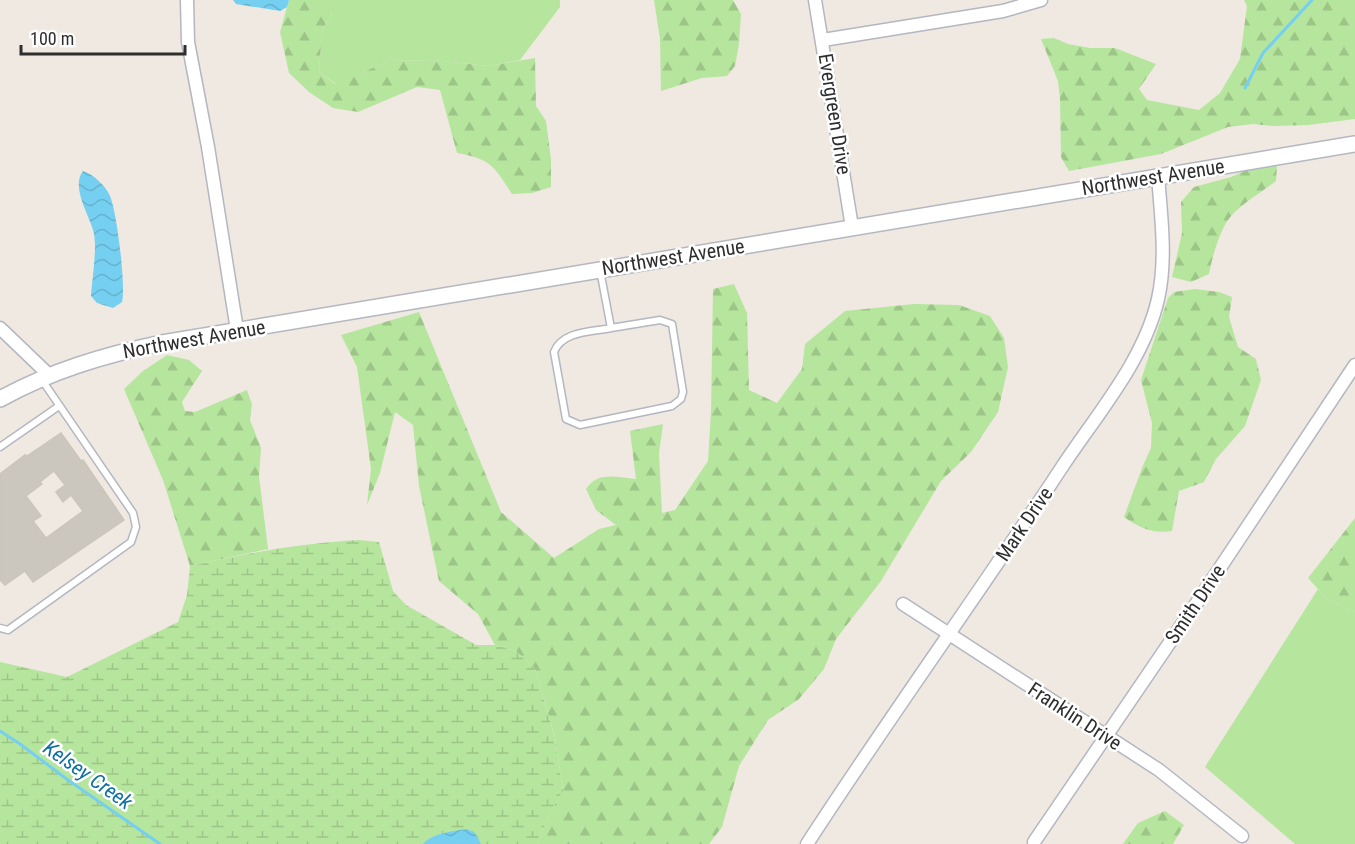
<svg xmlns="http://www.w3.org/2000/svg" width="1355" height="844" font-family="'Roboto Condensed',sans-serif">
<defs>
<pattern id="forest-firs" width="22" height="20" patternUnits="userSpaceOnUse" patternTransform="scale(1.5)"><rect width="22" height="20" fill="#b6e59e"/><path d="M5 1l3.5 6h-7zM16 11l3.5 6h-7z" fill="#9dc588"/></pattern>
<pattern id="wetland-marsh" width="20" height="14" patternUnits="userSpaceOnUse" patternTransform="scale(1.5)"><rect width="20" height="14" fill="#b6e59e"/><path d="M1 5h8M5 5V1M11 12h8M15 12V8" fill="none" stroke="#9dc588"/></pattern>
<pattern id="water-waves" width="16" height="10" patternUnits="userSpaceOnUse" patternTransform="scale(1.5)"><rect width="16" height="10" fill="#75cff0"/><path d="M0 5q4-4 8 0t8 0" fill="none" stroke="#66b2ce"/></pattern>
</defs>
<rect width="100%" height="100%" fill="#efe9e1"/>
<g fill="#b6e59e">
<polygon points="338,0 560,0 560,7 520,60 488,66 433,60 389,61 336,84 319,72 322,32"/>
<polygon points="1318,589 1327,599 1355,612 1355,844 1295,844 1205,767"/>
</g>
<g fill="url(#forest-firs)">
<path d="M 289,0 L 338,0 L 322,32 L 319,72 L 335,84 L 389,61 L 433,60 L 488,66 L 535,58 L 536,106 L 546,121 L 551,159 L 551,187 L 532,193 L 512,194 C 494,166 491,159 457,153 L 440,90 L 417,87 L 358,112 L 333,108 L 309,92 L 289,73 L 280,32 Z"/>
<polygon points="654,0 733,0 741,14 739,44 735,66 727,76 702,78 661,91 660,39"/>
<polygon points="1244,0 1355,0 1355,119 1308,125 1273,126 1253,124 1228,127 1161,154 1069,171 1061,157 1060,99 1058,81 1041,39 1054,38 1068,44 1090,48 1115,48 1156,64 1139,89 1147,100 1199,110 1220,93 1240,59 1247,6"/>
<path d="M 1277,164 L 1276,181 C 1261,193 1240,204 1228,220 C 1219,233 1212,258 1209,274 L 1191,282 L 1172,277 L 1182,233 L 1181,202 L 1194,187 L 1231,177 L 1254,167 Z"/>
<path d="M 734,284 L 747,313 L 749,390 L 777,403 L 802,369 L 805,344 L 845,311 L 914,304 L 959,305 L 990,316 L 1004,338 L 1008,367 L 998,412 L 971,452 L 941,481 L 881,581 L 836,639 L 824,669 L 799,699 L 768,720 L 739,766 L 722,827 L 709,844 L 537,844 L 551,811 L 563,791 L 555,737 L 535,669 L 516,651 L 495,645 L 478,614 L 439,581 L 419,486 L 413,425 L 395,412 L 380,473 L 367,505 L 371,469 L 357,367 L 341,335 L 419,312 L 501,512 L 554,558 L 599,529 L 616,525 L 596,510 L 586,489 C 597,471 617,477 636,479 L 630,431 L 663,424 L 659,453 L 662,513 L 675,510 L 708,461 L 711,412 L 713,289 Z"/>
<path d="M 1195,289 L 1219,292 L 1232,297 L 1229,317 L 1238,347 L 1256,359 L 1261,380 L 1245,426 L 1216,459 L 1204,482 L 1179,491 L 1172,531 C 1153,534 1140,528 1124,517 L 1142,468 L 1151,448 L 1152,423 L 1141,380 L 1168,298 L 1174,292 Z"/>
<polygon points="167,355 189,360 202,371 182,402 185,411 195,412 247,390 252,404 250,420 261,448 259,476 268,549 190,566 163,480 124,389 143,371"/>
<polygon points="1355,518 1355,612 1327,599 1308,578"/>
<polygon points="1165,811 1184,825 1173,844 1123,844 1138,823"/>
</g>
<path fill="url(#wetland-marsh)" d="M 359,540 L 379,542 L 393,591 L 406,605 L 476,645 L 495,645 L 516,651 L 535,669 L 555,738 L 563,791 L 551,811 L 537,844 L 0,844 L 0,662 L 67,677 L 178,622 L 187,595 L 190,566 C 247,553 302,543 359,540 Z"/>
<g fill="url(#water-waves)">
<polygon points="233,0 289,0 287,7 280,11 236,4"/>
<path d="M 83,171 C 93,174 106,186 110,196 C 117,212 126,287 122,302 L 113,308 L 97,303 L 91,296 C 92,280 97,250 94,234 C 91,217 70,188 83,171 Z"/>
<path d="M 467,829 L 475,833 L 481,844 L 423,844 C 433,833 453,831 467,829 Z"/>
</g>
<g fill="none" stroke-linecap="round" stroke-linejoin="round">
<g stroke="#75cff0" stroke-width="3">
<polyline points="1245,88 1263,53 1312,0"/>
<polyline points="0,731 20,744 68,780 160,844"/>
</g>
</g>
<path fill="#cbc7bf" stroke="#cbc5ba" stroke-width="1.5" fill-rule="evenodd" d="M 61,433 L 81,461 L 83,460 L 124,520 L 33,582 L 25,571 L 5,585 L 0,580 L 0,474 L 25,455 L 27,456 ZM 54,471 L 65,485 L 56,492 L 63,502 L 71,495 L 83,511 L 46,538 L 33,521 L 41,516 L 26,496 L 42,484 L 40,482 Z"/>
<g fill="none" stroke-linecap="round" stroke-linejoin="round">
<g stroke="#b4b7c1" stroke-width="9">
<g id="service">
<path d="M 600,270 L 611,328 C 591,332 562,331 554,352 L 566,419 L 580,425 L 672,406 L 681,399 L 683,392 L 672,324 L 660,320 L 611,328"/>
<polyline points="0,447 59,406"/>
<polyline points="0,628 8,630 131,542 136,527 133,513 42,380"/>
</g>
</g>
<g stroke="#b4b7c1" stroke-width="15">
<g id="minor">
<polyline points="187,0 188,42 208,147 237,330"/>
<polyline points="815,0 852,227"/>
<polyline points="823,40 1003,11 1041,0"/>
<polyline points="0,328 49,375"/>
<polyline points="903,604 1159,770 1242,836"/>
<polyline points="1034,842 1198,601 1355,365"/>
<path d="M 807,844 C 890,716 980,592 1064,464 C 1098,413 1144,360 1158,299 C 1167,259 1161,216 1158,176"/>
</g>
</g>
<g stroke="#b4b7c1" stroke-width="18">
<path id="tertiary" d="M 0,399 C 51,371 104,355 162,343 L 1355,144"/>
</g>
<use href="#service" stroke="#fff" stroke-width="6"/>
<use href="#minor" stroke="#fff" stroke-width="12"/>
<use href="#tertiary" stroke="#fff" stroke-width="15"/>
</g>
<g text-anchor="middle" stroke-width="5" stroke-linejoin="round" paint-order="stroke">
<g font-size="20" fill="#2e2e2e" stroke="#fff">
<text transform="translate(835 114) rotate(81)" y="7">Evergreen Drive</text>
<text transform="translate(1153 177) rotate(-9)" y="7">Northwest Avenue</text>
<text transform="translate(673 257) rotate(-9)" y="7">Northwest Avenue</text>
<text transform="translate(194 339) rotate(-10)" y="7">Northwest Avenue</text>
<text transform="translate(1024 524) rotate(-56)" y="7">Mark Drive</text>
<text transform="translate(1195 604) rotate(-56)" y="7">Smith Drive</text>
<text transform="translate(1075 716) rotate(33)" y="7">Franklin Drive</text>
</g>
<g font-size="21" font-style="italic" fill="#0d6fa3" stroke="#fff">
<text transform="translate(88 775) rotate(35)" y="7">Kelsey Creek</text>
</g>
</g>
<path d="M21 45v9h164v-9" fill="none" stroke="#2e2e2e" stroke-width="3"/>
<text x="30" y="45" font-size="18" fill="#2e2e2e" stroke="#ffffff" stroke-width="4.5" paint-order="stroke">100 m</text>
</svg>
